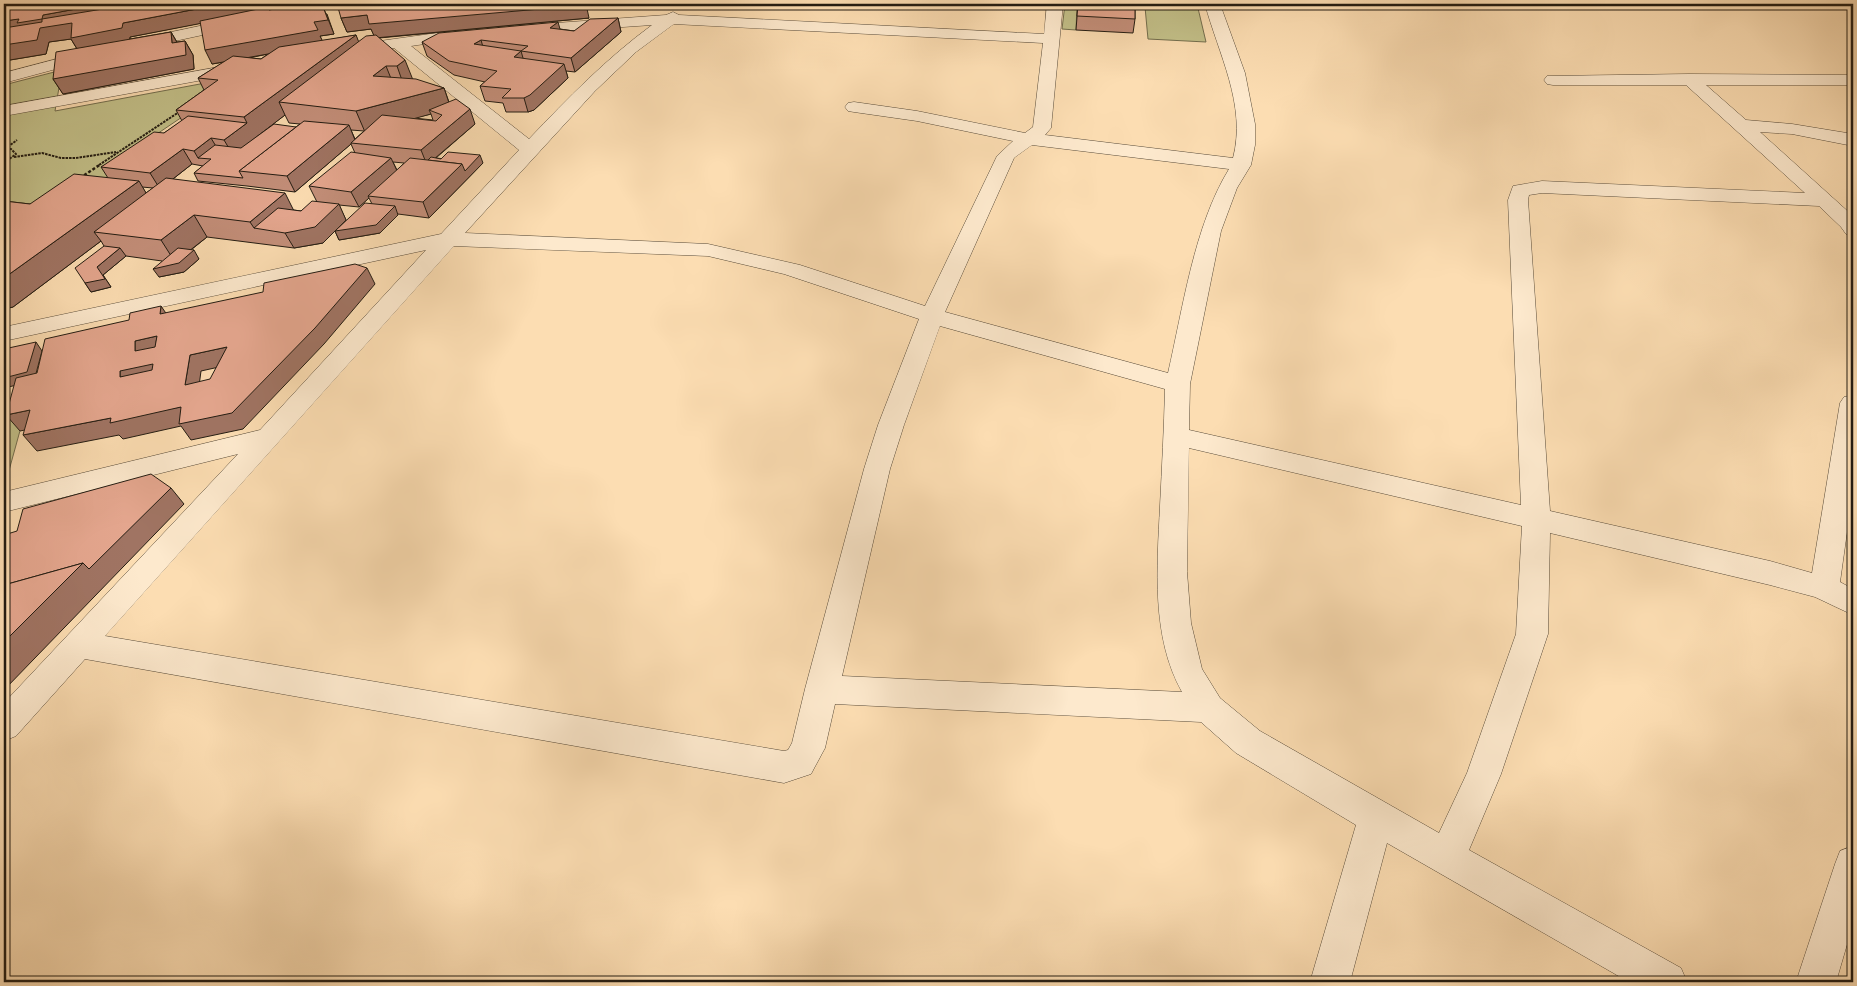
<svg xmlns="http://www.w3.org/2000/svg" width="1857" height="986" font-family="Vollkorn,serif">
<rect width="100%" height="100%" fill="#fcddb2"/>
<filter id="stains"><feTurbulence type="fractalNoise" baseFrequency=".004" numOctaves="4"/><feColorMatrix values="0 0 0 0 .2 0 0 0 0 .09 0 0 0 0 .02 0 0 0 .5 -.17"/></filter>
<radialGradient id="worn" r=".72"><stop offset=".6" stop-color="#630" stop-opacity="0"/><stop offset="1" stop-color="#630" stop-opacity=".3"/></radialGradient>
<g fill="#c3c089" stroke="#736e4e">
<polygon points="1065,4 1077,4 1076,30 1062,29"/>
<polygon points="1078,4 1197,4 1206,42 1148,39 1145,7"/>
<polygon points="62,70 55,111 243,76 142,144 163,147 89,196 4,220 4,85"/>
<polygon points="29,398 5,485 4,485 4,403"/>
</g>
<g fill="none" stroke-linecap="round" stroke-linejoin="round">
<g stroke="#594c3a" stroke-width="1">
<g id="street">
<path d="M 1047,4 L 1063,4 L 1051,128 L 1045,135 L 1233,158 C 1247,105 1218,53 1205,4 L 1220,4 L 1245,73 L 1255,124 L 1255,145 L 1251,165 L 1237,188 L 1221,231 L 1190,384 L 1189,430 L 1521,505 L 1508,200 L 1513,186 L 1542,181 L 1805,193 L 1686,85 L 1553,85 L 1547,84 L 1544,80 L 1547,76 L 1689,74 L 1853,75 L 1853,85 L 1706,85 L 1746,120 L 1792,124 L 1853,134 L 1853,146 L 1792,134 L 1760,132 L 1853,216 L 1853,236 L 1846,234 L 1841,227 L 1819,206 L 1542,193 L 1529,195 L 1528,200 L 1550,511 L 1770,561 L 1812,573 L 1840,403 L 1844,397 L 1853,395 L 1853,489 L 1840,582 L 1853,589 L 1853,615 L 1815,597 L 1770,585 L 1550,533 L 1548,634 L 1501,774 L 1469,850 L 1681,968 L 1687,982 L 1629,982 L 1387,843 L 1350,982 L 1310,982 L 1356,825 L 1236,753 L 1201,722 L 835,704 L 825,748 L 811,774 L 784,783 L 85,659 L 16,736 L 4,741 L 4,703 L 238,454 L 4,512 L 4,492 L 260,430 L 426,250 L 4,341 L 4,327 L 441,234 L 519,150 L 394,48 L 350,54 L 344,52 L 342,49 L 344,46 L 466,29 L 472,31 L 474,34 L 472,37 L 411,46 L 529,139 C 568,98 607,58 652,25 L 521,34 L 515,32 L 513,29 L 515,26 L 666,15 L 673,12 L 679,15 L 1044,34 ZM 674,24 L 1043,43 L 1033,127 L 1025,133 L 917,111 L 854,102 L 848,103 L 845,107 L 848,111 L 854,112 L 917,121 L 1013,141 L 997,156 L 925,306 L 800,265 L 708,244 L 465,233 L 595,91 L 636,52 ZM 1032,145 L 1229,169 C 1194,226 1183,308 1168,373 L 945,312 L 1014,158 ZM 454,246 L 708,256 L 784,274 L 919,319 L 878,425 L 864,469 L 805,689 L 792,743 L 788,750 L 784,751 L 105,636 ZM 940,326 L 1165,389 C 1164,428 1162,467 1160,506 C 1157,567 1151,637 1182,692 L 842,676 L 890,469 L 904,425 ZM 1189,448 L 1522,526 L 1516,634 L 1467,773 L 1439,833 L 1260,731 L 1220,698 L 1202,669 L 1191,623 L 1187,572 Z"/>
<polygon points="238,18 244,20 246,23 244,26 138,49 132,47 130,44 132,41 138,39"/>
<polygon points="91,50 97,52 99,55 97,58 4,83 4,73"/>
<polygon points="241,63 247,64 249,68 247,72 4,116 4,106"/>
<polygon points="1853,846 1853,924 1836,982 1796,982 1835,864 1840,851"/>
</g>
</g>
<g stroke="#231c12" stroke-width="2" stroke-dasharray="2.5 1" stroke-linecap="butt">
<polyline points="5,149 17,140"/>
<polyline points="14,157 42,153 61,158 76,158 116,152"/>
<polyline points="4,163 16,154 11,149 7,149"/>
<polyline points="99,165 179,112"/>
</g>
<polyline stroke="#231c12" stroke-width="2.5" stroke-dasharray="3 2" stroke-linecap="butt" points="80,178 101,164"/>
<use href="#street" fill="#fde9cd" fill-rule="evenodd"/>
</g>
<g fill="#c48f7a" stroke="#231c12" fill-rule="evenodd">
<path d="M 4,4 L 114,7 L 119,6 L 118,4 L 296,4 L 279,8 L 327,14 L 334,34 L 320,36 L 322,41 L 356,35 L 358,42 L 374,35 L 371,29 L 347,32 L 341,18 L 589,18 L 379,38 L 412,79 L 444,88 L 449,102 L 475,124 L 436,158 L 483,163 L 429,218 L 398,214 L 380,233 L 339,240 L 335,231 L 372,204 L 369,198 L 359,207 L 339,205 L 346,220 L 323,243 L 294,248 L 207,237 L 191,250 L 199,259 L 184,272 L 159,277 L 162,261 L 126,256 L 103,275 L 111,287 L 91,292 L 85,283 L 104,246 L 101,241 L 13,307 L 4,309 L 4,201 L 30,204 L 108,178 L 101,167 L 164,133 L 182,121 L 176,110 L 204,90 L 198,78 L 224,62 L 212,64 L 201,23 L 130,37 L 130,39 L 171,32 L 177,42 L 185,41 L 193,55 L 194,69 L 63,94 L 53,79 L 77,49 L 71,39 L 49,42 L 46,54 L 4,61 ZM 268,54 L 261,59 L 249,58 ZM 431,114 L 433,120 L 414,118 ZM 285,115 L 289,123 L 300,124 L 296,127 L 241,148 ZM 351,130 L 364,131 L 355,139 ZM 351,144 L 355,153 L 309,186 L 317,202 L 301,211 L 293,210 L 173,179 L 192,164 L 203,166 L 194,173 L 198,181 L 247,186 L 295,192 ZM 393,162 L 404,163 L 397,170 ZM 142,187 L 153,188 L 146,193 Z"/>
<polygon points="1078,4 1135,4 1135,19 1133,33 1076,30"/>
<polygon points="618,18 621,32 575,72 566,71 568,78 534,110 528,112 506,112 503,103 485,101 480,86 485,82 454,75 427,56 422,42 560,29 574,31"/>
</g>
<g fill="#a07463" stroke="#231c12">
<polygon points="103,4 112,4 123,23 223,4 251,4 255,13 130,37 129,42 79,52 71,39 49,42 46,54 4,61 4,21 43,15"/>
<polygon points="118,4 170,4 122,12"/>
<polygon points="252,4 296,4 257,14"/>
<polygon points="322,4 334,34 320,36 324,44 212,64 205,50 314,22"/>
<polygon points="586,4 589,18 375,38 371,29 347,32 341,18 367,15"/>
<polygon points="614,4 641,4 615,9"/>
<polygon points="618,18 621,32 575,72 571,58"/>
<polygon points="558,22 562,36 550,28"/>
<polygon points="171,32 179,46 185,41 193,55 194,69 63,94 53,79 172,43"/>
<polygon points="356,35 364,55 279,102 285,115 233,155 224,140 247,123 244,117"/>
<polygon points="481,40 485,54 474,44"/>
<polygon points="521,51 525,65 514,57"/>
<polygon points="405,60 413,80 404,86 397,66"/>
<polygon points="564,64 568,78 534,110 528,112 524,98"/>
<polygon points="386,66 394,86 373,76"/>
<polygon points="444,88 451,109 429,110 431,114 365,132 356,111"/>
<polygon points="470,109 475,124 427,165 421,150"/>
<polygon points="349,125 355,140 351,143 351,144 295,192 287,176"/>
<polygon points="211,138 220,153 198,158 194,151"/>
<polygon points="183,149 192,164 160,189 150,173"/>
<polygon points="480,155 483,163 429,218 423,202 462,164"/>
<polygon points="391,158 398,173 368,196 369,198 359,207 351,192"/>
<polygon points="139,181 152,203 94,232 101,241 13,307 4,309 4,278"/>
<polygon points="285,193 296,215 254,228 250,222"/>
<polygon points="339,204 346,220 323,243 294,248 285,233"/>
<polygon points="395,206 398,215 380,233 339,240 335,231"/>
<polygon points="194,215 207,237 175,262 161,240"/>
<polygon points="120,248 126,256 103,275 111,287 91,292 85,283 97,267"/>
<polygon points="194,250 199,259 184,272 159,277 153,269"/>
<polygon points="367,268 375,284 324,344 243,429 191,440 181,426 123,439 119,435 37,451 23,435 111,418 181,407"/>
<polygon points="161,306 172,322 160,314"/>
<polygon points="157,336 153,364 164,380 120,377 120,371 135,351 135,341"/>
<polygon points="36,342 42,351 34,381 4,388 4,378"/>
<polygon points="227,347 237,363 201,371 197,401 185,385 190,355"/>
<polygon points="30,410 44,426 20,431 6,415"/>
<polygon points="171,488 184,504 4,690 4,642 83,563"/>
<polygon points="9,566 11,585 4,578 4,567"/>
</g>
<g fill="#e4a68e" stroke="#231c12" fill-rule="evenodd">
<polygon points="4,4 104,4 43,15 42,19 127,5 127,4 223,4 123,23 122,28 71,38 72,23 40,28 37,40 4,45 4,28 42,22 42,19 17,23 19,19 4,21"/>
<polygon points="303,4 322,4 328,20 314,22 318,30 205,50 200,21 268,7 269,10"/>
<polygon points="337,4 585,4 586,5 369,24 367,15 341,18"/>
<polygon points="1078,4 1135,4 1135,19 1077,16"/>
<polygon points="618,18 571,58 521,51 528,46 481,40 474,44 521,51 514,57 564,64 530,95 524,98 502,98 511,89 480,86 497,71 449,61 422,42 439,33 558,22 550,28 574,31 590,19"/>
<polygon points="171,32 172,43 185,41 186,55 53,79 56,52"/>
<polygon points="356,35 244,117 176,110 218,80 198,78 233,56 261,59 279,47"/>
<polygon points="376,35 405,60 397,66 386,66 373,76 416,79 444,88 356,111 279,102 366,36"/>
<polygon points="456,99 470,109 421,150 351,143 382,115 436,121 442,115 429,110"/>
<polygon points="188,116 247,123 224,140 211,138 194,151 183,149 150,173 101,167 154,132 164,133"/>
<polygon points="304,121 349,125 287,176 239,171"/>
<polygon points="274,124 296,127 239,171 243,178 194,173 211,159 198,158 215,145 241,148"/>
<polygon points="351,152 391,158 351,192 309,186"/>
<polygon points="448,152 480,155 465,171 462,164 428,160 431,157 441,159"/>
<polygon points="410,158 462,164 423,202 368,196"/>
<polygon points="74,174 139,181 4,278 4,201 30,204"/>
<polygon points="166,178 285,193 250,222 194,215 161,240 94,232"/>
<polygon points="312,201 339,204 315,227 285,233 254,228 278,208 301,211"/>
<polygon points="365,203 395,206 376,225 335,231"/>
<polygon points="104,246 120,248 97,267 105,279 85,283 75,268"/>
<polygon points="178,248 194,250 179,263 153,269"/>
<path d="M 355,264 L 367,268 L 315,328 L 232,413 L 179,424 L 181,407 L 110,423 L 111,418 L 23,435 L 30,410 L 6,415 L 16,378 L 37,373 L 45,339 L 129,320 L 130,313 L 161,306 L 160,314 L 263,292 L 264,283 ZM 157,336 L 155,347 L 135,351 L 135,341 ZM 227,347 L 210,379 L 185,385 L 190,355 ZM 153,364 L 152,370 L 120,377 L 120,371 Z"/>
<polygon points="36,342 27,372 4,378 4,349"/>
<polygon points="151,474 171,488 89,569 83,563 4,585 9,566 4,567 4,535 17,531 23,509"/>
<polygon points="83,563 4,642 4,585"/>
</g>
<rect width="1857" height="986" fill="none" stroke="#fcddb2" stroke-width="20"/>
<rect x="5" y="5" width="1847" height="976" fill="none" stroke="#231c12" stroke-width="2.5"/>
<rect x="10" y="10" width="1837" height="966" fill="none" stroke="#231c12"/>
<rect width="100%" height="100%" filter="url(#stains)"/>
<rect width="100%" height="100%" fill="url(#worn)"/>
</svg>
